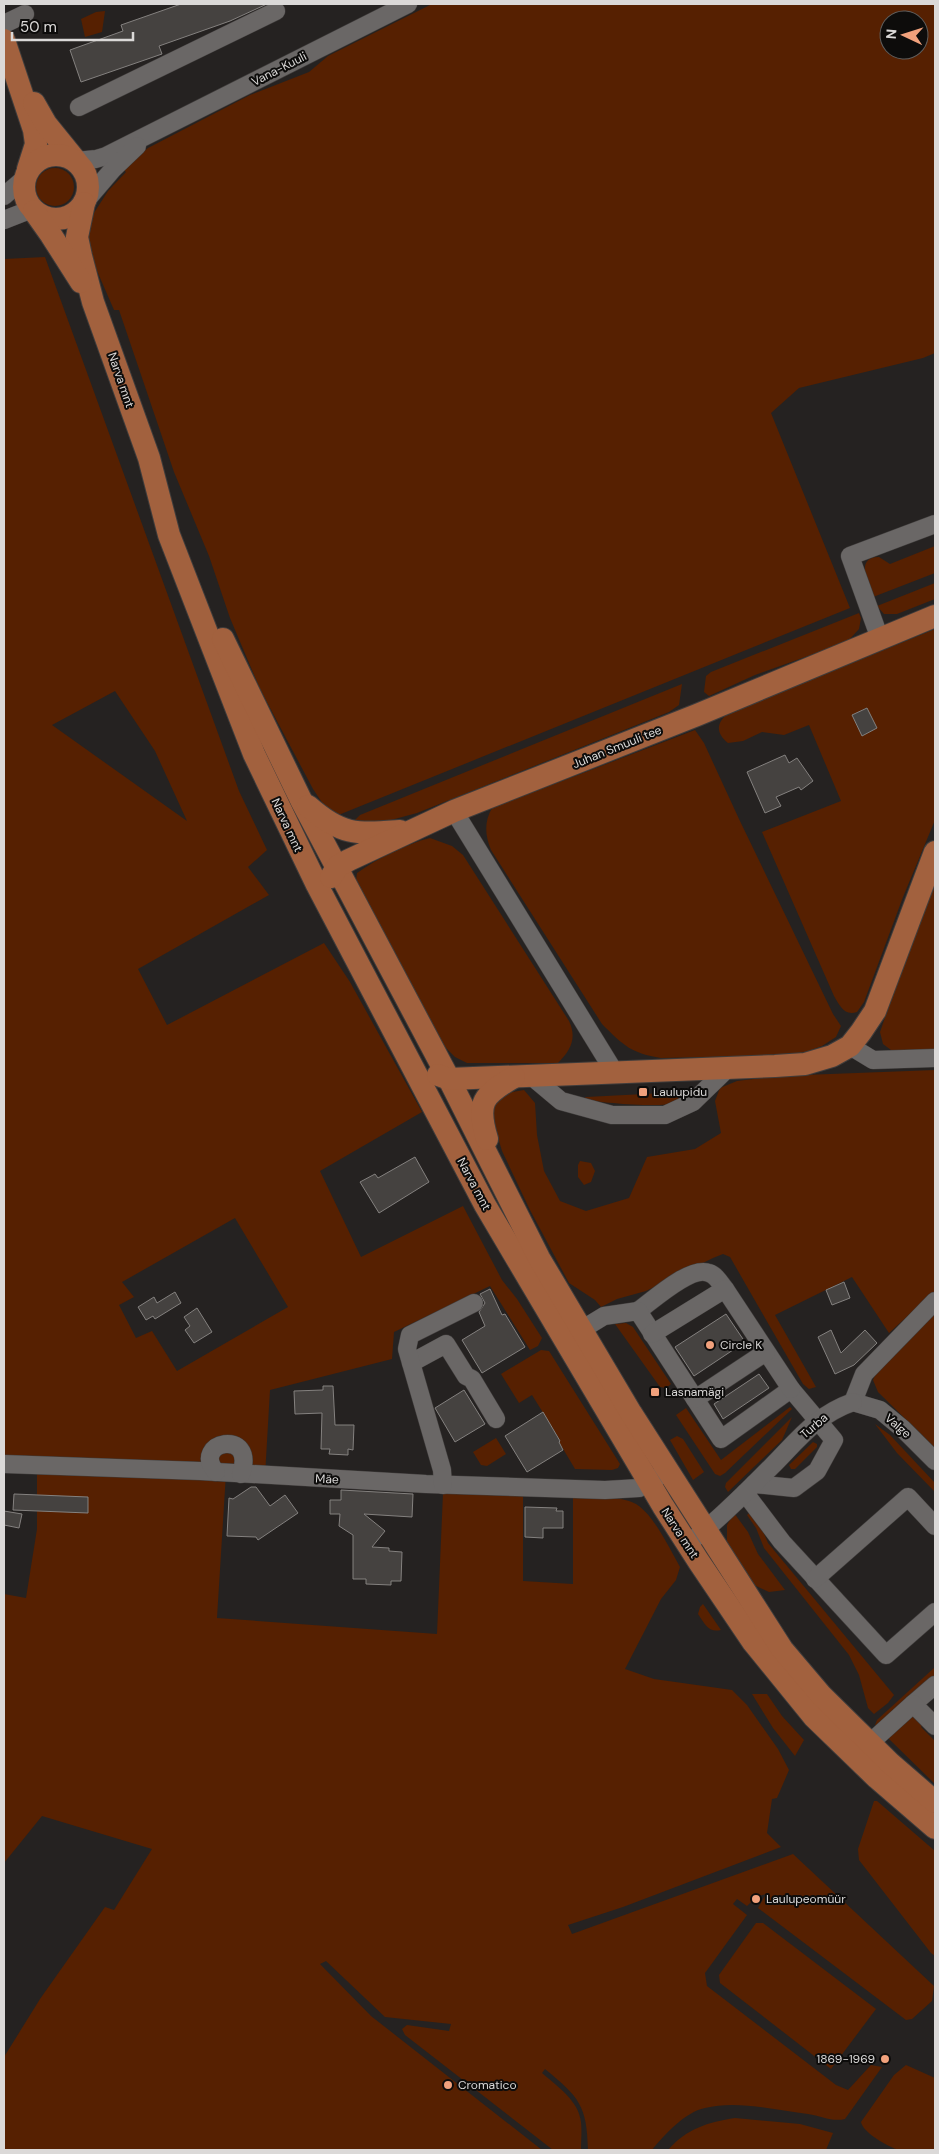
<svg xmlns="http://www.w3.org/2000/svg" width="939" height="2154" font-family="'DM Sans',sans-serif">
<rect width="100%" height="100%" fill="#252221"/>
<g fill="#562001" fill-rule="evenodd">
<path d="M 432,4 L 935,4 L 935,353 L 923,358 L 799,388 L 771,413 L 850,608 L 336,816 L 325,807 L 313,789 L 260,689 L 230,618 L 209,556 L 174,472 L 119,310 L 114,310 L 88,250 L 88,232 L 92,216 L 108,191 L 126,172 L 123,169 L 148,148 L 250,95 L 309,72 L 328,56 ZM 889,20 L 919,20 L 919,50 L 889,50 Z"/>
<polygon points="105,11 102,32 85,37 81,19 96,12"/>
<circle cx="55" cy="187" r="19"/>
<path d="M 45,257 L 239,791 L 267,850 L 248,867 L 269,895 L 138,969 L 167,1025 L 324,943 L 350,982 L 422,1112 L 320,1171 L 361,1257 L 463,1206 L 502,1280 L 517,1299 L 542,1338 L 538,1346 L 530,1350 L 490,1286 L 394,1332 L 392,1359 L 270,1390 L 265,1476 L 226,1473 L 217,1618 L 437,1634 L 443,1493 L 523,1496 L 523,1581 L 573,1584 L 573,1496 C 590,1497 625,1495 639,1506 C 655,1518 670,1549 680,1567 L 676,1580 L 661,1599 L 625,1669 L 654,1679 L 732,1690 L 747,1705 L 778,1749 L 789,1770 L 777,1798 L 772,1799 L 767,1833 L 781,1847 L 623,1907 L 568,1925 L 572,1934 L 793,1854 L 934,1986 L 932,2001 L 912,2019 L 906,2020 L 758,1908 L 766,1894 L 756,1897 L 747,1906 L 737,1899 L 733,1904 L 747,1915 L 705,1973 L 707,1986 L 836,2085 L 848,2090 L 871,2065 L 882,2067 L 845,2119 C 832,2122 821,2116 808,2114 C 777,2110 736,2100 705,2108 C 685,2112 664,2135 652,2150 L 588,2150 C 587,2105 579,2097 545,2069 L 542,2073 C 557,2086 579,2101 581,2122 C 582,2131 581,2141 581,2150 L 553,2150 L 405,2035 L 402,2029 L 407,2025 L 449,2031 L 451,2024 L 385,2017 L 326,1961 L 320,1964 L 371,2016 L 542,2150 L 4,2150 L 4,2057 L 40,1999 L 105,1907 L 114,1910 L 152,1849 L 42,1816 L 4,1863 L 4,1594 L 26,1598 L 37,1529 L 37,1470 L 4,1469 L 4,259 ZM 115,691 L 155,751 L 187,821 L 52,725 ZM 235,1218 L 288,1307 L 177,1371 L 152,1331 L 136,1338 L 119,1305 L 134,1297 L 122,1282 Z"/>
<path d="M 935,546 L 935,573 L 873,597 C 869,584 854,557 879,557 L 890,564 Z"/>
<polygon points="935,583 935,599 897,614 884,614 877,606"/>
<polygon points="859,613 861,618 859,629 847,642 755,675 709,696 704,692 706,676 711,672"/>
<path d="M 935,629 L 935,820 L 903,897 L 864,1002 L 857,1012 C 844,1016 840,1006 834,996 L 762,832 L 841,801 L 809,725 L 784,735 L 762,732 L 743,741 L 728,743 C 716,733 716,724 727,714 ZM 866,708 L 877,728 L 862,736 L 852,715 Z"/>
<polygon points="682,684 679,705 669,712 417,813 376,824 354,821 360,815"/>
<path d="M 695,730 L 704,743 L 739,819 L 833,1014 L 841,1026 L 836,1037 L 822,1046 L 797,1055 L 661,1058 C 631,1053 624,1046 602,1024 L 491,850 C 485,835 484,822 492,808 Z"/>
<path d="M 430,838 L 452,846 L 463,855 L 569,1021 C 577,1038 571,1050 558,1063 L 467,1063 L 455,1057 L 443,1045 L 356,881 L 357,873 C 378,858 406,844 430,838 Z"/>
<polygon points="935,872 935,1051 895,1053 883,1044 880,1032"/>
<polygon points="935,1070 935,1291 889,1333 852,1277 775,1315 816,1387 809,1389 803,1384 730,1257 723,1254 713,1258 646,1291 617,1299 601,1307 595,1300 569,1283 530,1210 502,1151 493,1121 493,1107 496,1100 507,1093 524,1090 535,1103 537,1135 544,1171 560,1201 586,1211 629,1198 647,1157 695,1149 721,1133 715,1101 720,1088 737,1081 778,1076"/>
<path d="M 684,1092 L 688,1093 C 685,1098 682,1101 676,1103 C 660,1108 601,1103 583,1099 L 586,1097 Z"/>
<polygon points="580,1161 591,1163 595,1171 591,1182 584,1185 578,1177 578,1165"/>
<polygon points="935,1311 935,1448 878,1392 873,1380 877,1371"/>
<polygon points="626,1323 633,1327 671,1384 666,1388 660,1387 615,1324"/>
<polygon points="541,1350 549,1351 620,1464 618,1468 612,1470 575,1469 559,1442 560,1440 532,1395 519,1403 501,1374"/>
<polygon points="790,1407 792,1409 725,1473 720,1476 715,1474 676,1415 686,1408 721,1460"/>
<polygon points="792,1417 782,1440 728,1492 725,1487 726,1483"/>
<polygon points="875,1424 890,1435 935,1483 935,1492 897,1453"/>
<polygon points="677,1436 683,1439 704,1472 693,1480 670,1440"/>
<polygon points="496,1438 506,1454 487,1466 481,1465 473,1452"/>
<polygon points="813,1442 817,1444 817,1447 795,1469 791,1469 789,1465"/>
<polygon points="750,1512 759,1522 768,1543 894,1695 888,1703 874,1714 868,1708 859,1675 849,1655 764,1548 756,1528 747,1515"/>
<polygon points="734,1513 748,1532 758,1554 785,1590 769,1592 752,1584 727,1543 727,1525"/>
<path d="M 703,1604 L 721,1630 C 708,1633 705,1624 698,1614 L 700,1607 Z"/>
<polygon points="934,1668 935,1675 879,1726 875,1725 877,1720"/>
<polygon points="752,1694 767,1694 782,1716 804,1740 795,1756 773,1728"/>
<polygon points="913,1715 924,1723 921,1727 935,1741 935,1784 888,1738"/>
<polygon points="874,1801 877,1801 935,1851 935,1956 931,1953 859,1860 858,1849"/>
<polygon points="756,1923 763,1923 876,2009 831,2069 720,1983 719,1975"/>
<path d="M 906,2065 L 935,2078 L 935,2150 C 924,2150 909,2153 899,2150 C 889,2147 863,2133 861,2122 L 894,2075 Z"/>
<path d="M 735,2118 L 800,2124 L 833,2133 L 826,2150 L 668,2150 C 686,2129 708,2122 735,2118 Z"/>
</g>
<g fill="#454240" stroke="#84817f">
<polygon points="181,4 267,4 230,21 159,46 162,54 81,82 70,50 123,31 121,25"/>
<polygon points="867,708 877,728 862,736 852,715"/>
<polygon points="785,755 789,763 797,758 813,781 801,790 799,787 776,797 781,806 765,813 747,772"/>
<polygon points="415,1157 429,1182 379,1213 360,1182 375,1174 378,1178"/>
<polygon points="844,1282 850,1298 832,1305 826,1290"/>
<polygon points="490,1289 502,1315 505,1314 525,1347 482,1373 462,1340 485,1326 479,1312 485,1303 480,1294"/>
<polygon points="175,1292 181,1303 155,1319 153,1316 146,1320 138,1307 154,1297 157,1303"/>
<polygon points="197,1308 212,1332 194,1343 185,1330 190,1326 184,1317"/>
<polygon points="726,1314 745,1342 694,1376 675,1347"/>
<polygon points="831,1330 841,1353 865,1330 877,1343 854,1365 835,1374 818,1337"/>
<polygon points="759,1374 769,1388 723,1419 714,1404"/>
<polygon points="323,1386 333,1386 335,1425 354,1425 353,1450 348,1449 348,1455 329,1454 330,1449 321,1449 322,1413 295,1414 294,1391 323,1390"/>
<polygon points="464,1390 485,1424 455,1442 435,1408"/>
<polygon points="543,1412 560,1441 559,1442 563,1450 527,1472 505,1436"/>
<polygon points="251,1487 256,1487 270,1506 285,1495 298,1513 258,1540 256,1537 227,1536 229,1498 233,1499"/>
<polygon points="341,1490 413,1494 412,1517 364,1514 385,1531 372,1547 389,1548 389,1551 402,1552 401,1581 391,1581 391,1585 366,1584 366,1579 353,1579 353,1535 339,1526 340,1514 330,1514 330,1500 341,1500"/>
<polygon points="14,1494 88,1497 88,1513 13,1510"/>
<polygon points="525,1507 557,1508 556,1511 563,1511 563,1528 543,1528 543,1538 525,1537"/>
<polygon points="4,1511 22,1514 19,1528 4,1525"/>
</g>
<g fill="none" stroke-linecap="round" stroke-linejoin="round">
<g stroke="#3f3c3b" stroke-width="19">
<g id="minor">
<polyline points="4,24 25,14"/>
<polyline points="79,107 276,11"/>
<polyline points="76,161 96,159 106,156 408,4"/>
<polyline points="4,196 25,178"/>
<polyline points="84,203 113,169 137,146"/>
<polyline points="4,220 32,209"/>
<polyline points="880,639 850,556 935,524"/>
<polyline points="454,811 615,1073"/>
<polyline points="850,1046 873,1060 935,1058"/>
<polyline points="530,1075 561,1101 612,1115 665,1115 693,1102 728,1068"/>
<path d="M 638,1311 C 652,1301 691,1265 709,1273 C 716,1275 721,1284 725,1289"/>
<polyline points="581,1330 604,1316 638,1311 721,1439 791,1389 834,1440 817,1471 794,1488 754,1484"/>
<polyline points="652,1334 725,1289 791,1389"/>
<polyline points="411,1363 446,1344 466,1376 472,1379 496,1419"/>
<polyline points="695,1399 766,1352"/>
<polyline points="853,1402 864,1374 935,1301"/>
<polyline points="853,1402 880,1410 903,1429 935,1461"/>
<polyline points="4,1464 200,1471 426,1484 605,1490 639,1488 659,1476"/>
<path d="M 216,1472 C 190,1442 257,1427 241,1474"/>
<polyline points="443,1485 442,1470 407,1349 410,1335 474,1303"/>
<polyline points="745,1493 782,1542 886,1655 935,1612"/>
<path d="M 695,1538 C 723,1516 747,1491 772,1466 C 798,1440 816,1415 853,1402"/>
<polyline points="815,1579 908,1497 935,1526"/>
<polyline points="913,1704 935,1685"/>
<polyline points="870,1743 913,1704 935,1726"/>
</g>
</g>
<g stroke="#3f3c3b" stroke-width="24">
<g id="major">
<polyline points="4,40 34,130 36,144 28,169"/>
<polyline points="34,103 46,124 76,161"/>
<circle cx="56" cy="187" r="32"/>
<polyline points="84,203 77,237 81,256 93,302 149,458 169,535 254,754 317,885 485,1205 663,1506 699,1562 753,1642 814,1717 877,1778 935,1828"/>
<polyline points="34,211 51,235 81,282"/>
<polyline points="223,639 301,800 449,1079 539,1258 631,1413 782,1649 821,1695 890,1763 935,1802"/>
<path d="M 308,806 C 342,836 357,834 400,831"/>
<polyline points="331,877 338,866 349,860 454,811 697,715 935,616"/>
<polyline points="438,1075 449,1079 775,1066 805,1064 832,1056 850,1046 861,1032 875,1011 935,852"/>
<path d="M 487,1139 C 476,1102 483,1095 514,1077"/>
</g>
</g>
<use href="#minor" stroke="#6a6766" stroke-width="18"/>
<use href="#major" stroke="#a2613e" stroke-width="22"/>
</g>
<g fill="#f1a17c" stroke="#0d0c0b" stroke-width="2">
<rect x="638" y="1087" width="10" height="10" rx="2.5"/>
<circle cx="710" cy="1345" r="5"/>
<rect x="650" y="1387" width="10" height="10" rx="2.5"/>
<circle cx="756" cy="1899" r="5"/>
<circle cx="885" cy="2059" r="5"/>
<circle cx="448" cy="2085" r="5"/>
</g>
<g text-anchor="middle" stroke-width="4" stroke-linejoin="round" paint-order="stroke">
<g font-size="12" fill="#dbd9d8" stroke="#0d0c0b">
<text transform="translate(279 69) rotate(-27)" y="4">Vana-Kuuli</text>
<text transform="translate(121 380) rotate(71)" y="4">Narva mnt</text>
<text transform="translate(617 747) rotate(-22)" y="4">Juhan Smuuli tee</text>
<text transform="translate(287 825) rotate(65)" y="4">Narva mnt</text>
<text transform="translate(474 1184) rotate(62)" y="4">Narva mnt</text>
<text transform="translate(814 1426) rotate(-41)" y="4">Turba</text>
<text transform="translate(898 1426) rotate(41)" y="4">Valge</text>
<text transform="translate(327 1479) rotate(3)" y="4">Mäe</text>
<text transform="translate(680 1533) rotate(57)" y="4">Narva mnt</text>
</g>
<g font-size="12" fill="#dbd9d8" stroke="#0d0c0b" text-anchor="start">
<text x="653" y="1096">Laulupidu</text>
<text x="720" y="1349">Circle K</text>
<text x="665" y="1396">Lasnamägi</text>
<text x="766" y="1903">Laulupeomüür</text>
<text x="875" y="2063" text-anchor="end">1869-1969</text>
<text x="458" y="2089">Cromatico</text>
</g>
</g>
<rect width="939" height="2154" fill="none" stroke="#dbd9d8" stroke-width="10"/>
<g transform="translate(904 35) rotate(274)"><circle r="24" fill="#0d0c0b" stroke="#5f5e5d"/>
<path d="M0-4L9 19L0 12L-9 19Z" fill="#f1a17c"/>
<text y="-8" font-size="14" font-weight="bold" text-anchor="middle" fill="#dbd9d8">N</text>
</g>
<path d="M12 32v8h121v-8" fill="none" stroke="#dbd9d8" stroke-width="2.5"/>
<text x="20" y="32" font-size="15" fill="#dbd9d8" stroke="#0d0c0b" stroke-width="4" paint-order="stroke">50 m</text>
</svg>
